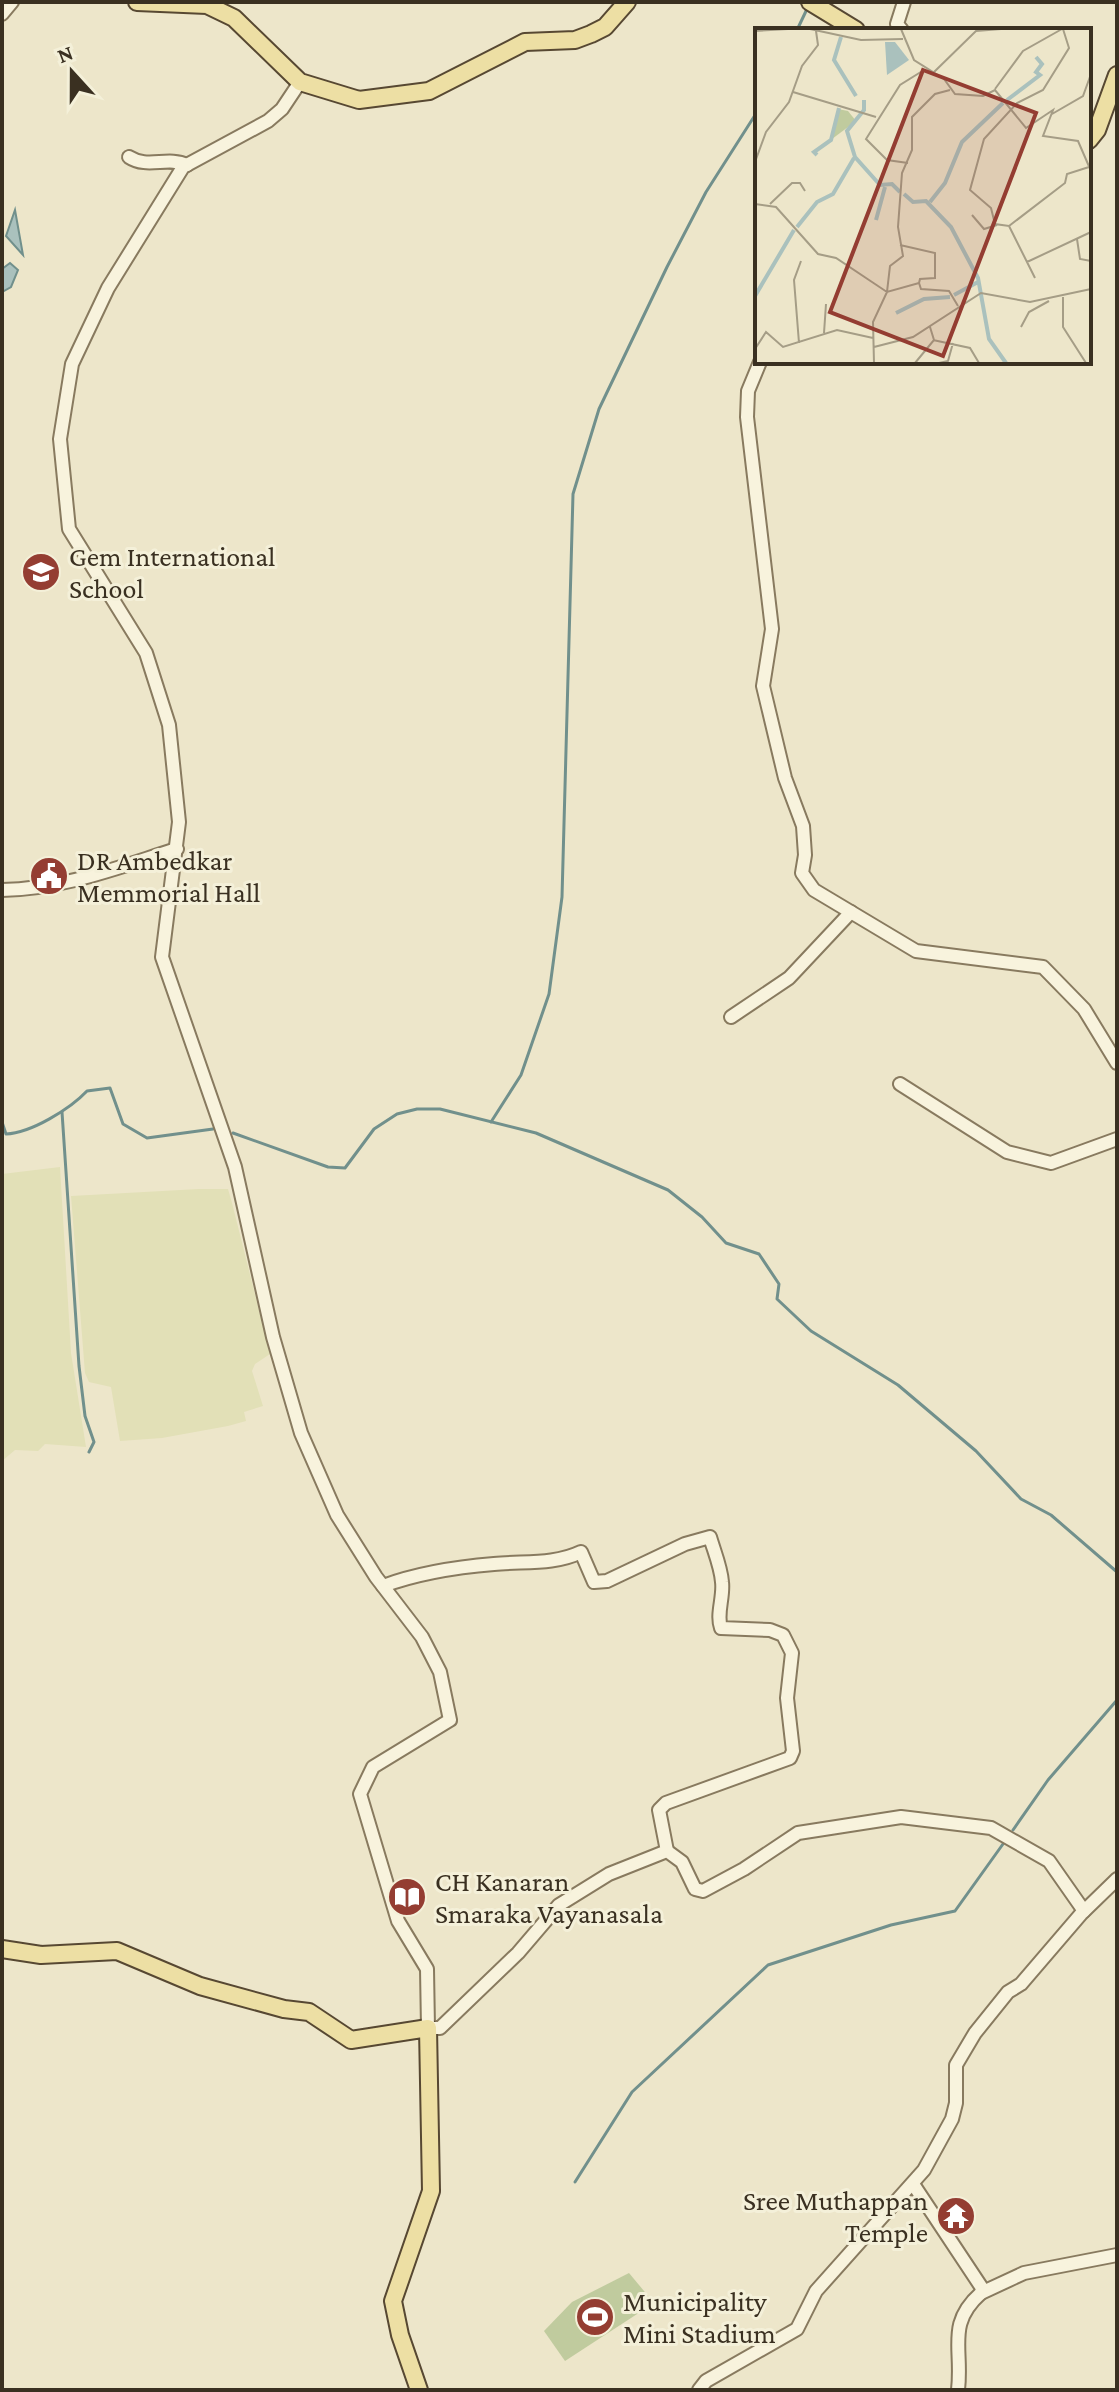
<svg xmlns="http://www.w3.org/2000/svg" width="1119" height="2392" font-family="'Crimson Pro',serif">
<rect width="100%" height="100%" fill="#ede6ca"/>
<g fill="#e2e0b7">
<polygon points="60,1167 71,1353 86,1447 45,1444 38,1451 15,1450 2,1461 2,1174"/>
<polygon points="199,1189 228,1189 232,1203 268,1346 270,1354 255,1364 252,1371 263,1406 244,1412 246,1421 228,1426 162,1438 120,1441 111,1387 89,1382 85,1373 71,1196"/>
</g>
<polygon fill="#c0cb9e" points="629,2273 654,2303 565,2361 544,2331 572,2302"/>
<g fill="#aac1bd" stroke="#71908c" stroke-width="2">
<polygon points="15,210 23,255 6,236"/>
<polygon points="10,263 18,270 11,287 2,292 2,269"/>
</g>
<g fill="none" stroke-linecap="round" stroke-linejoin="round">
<g stroke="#71908c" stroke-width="3">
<polyline points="797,30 807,9"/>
<polyline points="62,1112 79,1366 85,1416 94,1442 89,1452"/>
<path d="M 2,1122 L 6,1134 C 31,1133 70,1109 87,1091 L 110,1088 L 123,1124 L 147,1138 L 213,1129"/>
<polyline points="491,1122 521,1075 549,994 562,897 573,494 599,409 667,267 706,192 757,112"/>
<polyline points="233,1133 328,1167 345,1168 374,1129 397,1114 417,1109 440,1109 536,1133 668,1190 702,1217 726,1243 759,1254 779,1284 777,1299 811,1331 898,1385 976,1451 1021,1499 1051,1515 1117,1572"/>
<polyline points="1013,1830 1048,1780 1117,1700"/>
<polyline points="575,2182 632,2092 768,1965 891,1925 955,1911 1003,1844"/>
</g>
<g stroke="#887a5f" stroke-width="16">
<g id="minor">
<polyline points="2,14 12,2"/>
<polyline points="902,30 897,24 904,2"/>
<polyline points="300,82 282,109 268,121 183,167 108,288 72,364 60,439 69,529 146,653 169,725 179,822 162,957 235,1167 273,1337 301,1433 337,1515 376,1577 422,1637 440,1672 450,1720 373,1767 360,1794 398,1921 427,1969 428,2028 440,2028 518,1953 559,1905 609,1874 667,1851 682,1862 695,1889 703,1891 744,1869 798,1833 901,1817 991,1828 1049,1861 1084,1911"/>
<path d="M 129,157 C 147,169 168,156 187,165"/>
<polyline points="760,362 748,391 747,417 772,629 763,686 785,778 803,826 805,855 802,873 814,890 916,951 1043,967 1084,1009 1117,1063"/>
<path d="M 2,890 C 64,889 119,867 177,849"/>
<polyline points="731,1017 789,978 851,912"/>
<polyline points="900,1084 1007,1152 1051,1163 1117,1139"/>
<path d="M 383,1586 C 418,1573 457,1567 494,1564 C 524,1561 554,1565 581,1552 L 594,1582 L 607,1581 L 685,1544 L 710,1537 C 714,1551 721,1567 722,1582 C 724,1597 716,1614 721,1628 L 770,1630 L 783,1635 L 792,1653 L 787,1698 L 793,1751 L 790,1758 L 666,1803 L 659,1810 L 667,1851"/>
<path d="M 913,2184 L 982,2288 L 981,2293 C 946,2324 963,2348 958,2390"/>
<polyline points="981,2293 1024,2273 1117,2255"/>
<polyline points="699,2390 706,2381 797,2329 816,2291 924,2170 952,2119 956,2103 956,2065 975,2033 1008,1992 1021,1984 1081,1914 1117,1879"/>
</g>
</g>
<g stroke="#574832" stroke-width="20">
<g id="major">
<polyline points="137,2 207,5 234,18 300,82 359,100 429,91 525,42 575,40 591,34 605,27 627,2"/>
<polyline points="810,2 856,30"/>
<polyline points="1089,140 1097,130 1117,75"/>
<polyline points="2,1949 41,1955 117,1951 200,1986 284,2009 309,2012 351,2040 428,2028 431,2191 393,2301 400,2335 419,2390"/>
</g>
</g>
<use href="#minor" stroke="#f8f3dd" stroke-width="12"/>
<use href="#major" stroke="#eddfa4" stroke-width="16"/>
</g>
<defs>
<g id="school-disc" transform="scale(2)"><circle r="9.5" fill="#943d32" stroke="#f4f0d9"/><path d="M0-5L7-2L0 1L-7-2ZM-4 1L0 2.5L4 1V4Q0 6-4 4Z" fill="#fff"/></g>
<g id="civic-disc" transform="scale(2)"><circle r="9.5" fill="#943d32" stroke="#f4f0d9"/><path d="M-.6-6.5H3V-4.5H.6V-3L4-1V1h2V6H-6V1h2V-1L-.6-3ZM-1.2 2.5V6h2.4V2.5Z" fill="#fff"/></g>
<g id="library-disc" transform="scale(2)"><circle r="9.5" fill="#943d32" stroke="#f4f0d9"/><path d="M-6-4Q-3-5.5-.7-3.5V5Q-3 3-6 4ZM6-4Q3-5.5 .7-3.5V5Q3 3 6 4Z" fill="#fff"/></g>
<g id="temple-disc" transform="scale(2)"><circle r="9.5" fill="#943d32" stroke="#f4f0d9"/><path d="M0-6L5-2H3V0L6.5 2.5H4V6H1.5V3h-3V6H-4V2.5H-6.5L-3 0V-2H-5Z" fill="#fff"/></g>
<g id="stadium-disc" transform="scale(2)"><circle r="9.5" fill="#943d32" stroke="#f4f0d9"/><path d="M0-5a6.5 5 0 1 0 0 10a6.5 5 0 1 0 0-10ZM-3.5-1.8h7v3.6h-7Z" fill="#fff"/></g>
</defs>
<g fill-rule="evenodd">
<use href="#school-disc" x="41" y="572"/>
<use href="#civic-disc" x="49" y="876"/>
<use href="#library-disc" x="407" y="1897"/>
<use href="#temple-disc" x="956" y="2216"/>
<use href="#stadium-disc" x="595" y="2317"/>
</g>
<g text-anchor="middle" stroke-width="6" stroke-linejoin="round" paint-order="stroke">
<g font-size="28" fill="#3a3021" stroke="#f4f0d9" text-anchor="start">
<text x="69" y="566">Gem International<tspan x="69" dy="32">School</tspan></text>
<text x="77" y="870">DR Ambedkar<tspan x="77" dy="32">Memmorial Hall</tspan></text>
<text x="435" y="1891">CH Kanaran<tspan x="435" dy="32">Smaraka Vayanasala</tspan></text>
<text x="928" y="2210" text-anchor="end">Sree Muthappan<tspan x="928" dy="32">Temple</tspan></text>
<text x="623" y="2311">Municipality<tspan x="623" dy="32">Mini Stadium</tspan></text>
</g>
</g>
<g transform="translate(755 28)">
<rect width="336" height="336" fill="#ede6ca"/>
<path d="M 83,81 L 93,83 L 101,93 L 77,111 Z" fill="#c0cb9e"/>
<path d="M 130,14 L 140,14 L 154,32 L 132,47 Z" fill="#aac1bd"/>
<path fill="none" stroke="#aac1bd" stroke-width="4" d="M 86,9 L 79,32 L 101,68M 109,72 L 109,82 L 92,103 L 100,129 L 125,157 L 137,156 L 145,164M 252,72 L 285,47 L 281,44 L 287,36 L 281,29M 62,127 L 59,124 L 76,112 L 84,80M 149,166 L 158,174 L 171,173 L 196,199 L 223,250 L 234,311 L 251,335M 175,174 L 190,155 L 207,114 L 248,75M 121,192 L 130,159M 42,199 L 62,174 L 78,166 L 99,130M 199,267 L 223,254M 0,268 L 39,202M 141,285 L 169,271 L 195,269"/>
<path fill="none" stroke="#a59d86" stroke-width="2" d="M 55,1 L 106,12 L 148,11M 146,1 L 159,32 L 189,51 L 200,66 L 228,68 L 240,62 L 271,100 L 298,82 L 288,108 L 323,113 L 336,143M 308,1 L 314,20 L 288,62 L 262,75 L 229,111 L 215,162 L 236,180 L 240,196 L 254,198 L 310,155 L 312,146 L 334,139M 0,3 L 33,1M 178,45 L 221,3 L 246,1M 240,61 L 268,23 L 307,1M 195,62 L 180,66 L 157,89 L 157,122 L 147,145 L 143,199 L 148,228 L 135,238 L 132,264 L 164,255 L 166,261 L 194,263 L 203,278M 38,64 L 121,89M 297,86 L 328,68 L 336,46M 0,134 L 11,104 L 34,74 L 47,38 L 63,17 L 61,3M 153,135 L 132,132 L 111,111 L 145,57 L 169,42M 0,176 L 21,179 L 63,226 L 81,230 L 132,264 L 118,294 L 119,335M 15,176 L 37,155 L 45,155 L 50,163M 217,187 L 229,201 L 242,197M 254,198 L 280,250M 322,211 L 325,231 L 336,233M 145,217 L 180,225 L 180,250 L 165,251 L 164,255M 272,234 L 336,204M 308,269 L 308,299 L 331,335M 266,299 L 274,284 L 294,273M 69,305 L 71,276M 178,312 L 215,320 L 224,335M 44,315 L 39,252 L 46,233M 119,319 L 158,309 L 226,265 L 275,274 L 336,261M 0,321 L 11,304 L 28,319 L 82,302 L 118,310M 160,335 L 179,312 L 175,299M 184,335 L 193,333 L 198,315"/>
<path fill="#943d32" fill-opacity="0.15" stroke="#943d32" stroke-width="4" d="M 168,42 L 281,85 L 188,328 L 75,284 Z"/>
<rect width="336" height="336" fill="none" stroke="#3a3021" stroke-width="4"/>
</g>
<rect width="1119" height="2392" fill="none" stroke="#3a3021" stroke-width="8"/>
<g transform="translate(72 72) rotate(339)" stroke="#f4f0d9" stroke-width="6" paint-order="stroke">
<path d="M0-6L14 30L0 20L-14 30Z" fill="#3a3021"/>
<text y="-12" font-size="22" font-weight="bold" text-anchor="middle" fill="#3a3021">N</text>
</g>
</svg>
